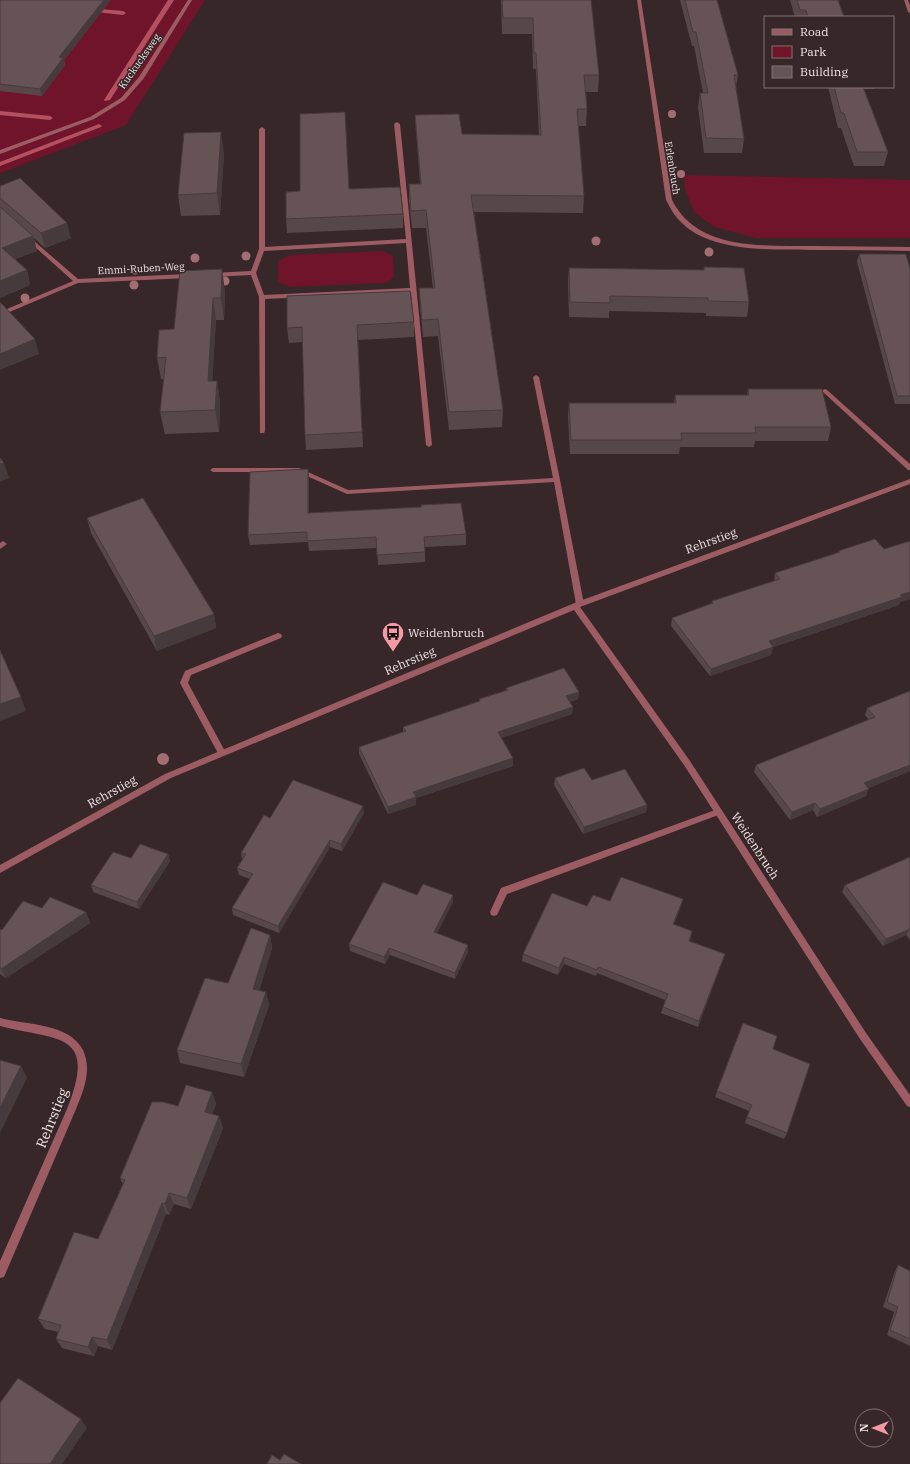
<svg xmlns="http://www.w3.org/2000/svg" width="910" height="1464" font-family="'IBM Plex Serif',serif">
<rect width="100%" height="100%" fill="#372729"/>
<g fill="#6f142a">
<polygon points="0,0 205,0 126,125 0,173"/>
<polygon points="684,175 910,180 910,238 756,238 714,227 694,212 685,189"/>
<polygon points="383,251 393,256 394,277 386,283 290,287 278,282 278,261 290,255"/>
</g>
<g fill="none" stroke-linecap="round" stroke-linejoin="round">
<g fill="#b45160" fill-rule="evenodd">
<polygon points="168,0 174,0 110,100 105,101 104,100"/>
<polygon points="89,8 123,11 126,13 123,15 87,11 87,9"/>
<polygon points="0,111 50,116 53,118 50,120 0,115"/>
<polygon points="99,124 102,126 101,127 0,166 0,162"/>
</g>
<g fill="#9d5c64" fill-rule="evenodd">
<polygon points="188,0 192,0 144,78 125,100 94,119 0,154 0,150 90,117 121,98 139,77"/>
<polygon points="536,375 539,377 560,480 584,604 580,607 576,604 554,482 347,494 298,472 213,472 210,470 213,468 299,468 348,490 553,478 533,377"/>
<polygon points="825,389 827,390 910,464 910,470 908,470 823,392 823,390"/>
<polygon points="278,633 281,634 282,636 281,638 191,675 188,683 226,753 225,755 219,755 180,683 185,671"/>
<polygon points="718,809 721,810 722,812 721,814 507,894 497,915 494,916 491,915 490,912 501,888"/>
</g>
<g fill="#9d5c64" fill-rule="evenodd">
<path d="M 637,0 L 641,0 L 672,200 C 698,252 765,245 815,246 C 847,246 878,247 910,247 L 910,251 C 879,250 847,250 816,250 C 775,249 709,254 679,220 C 673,214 670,207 666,200 Z"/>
<polygon points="904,0 908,0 910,5 910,13 908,12"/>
<path d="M 397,122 L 400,124 L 432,445 L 429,447 L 426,445 L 411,292 L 265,299 L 265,431 L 264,433 L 260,433 L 259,297 L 251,275 L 212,277 L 209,275 L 212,273 L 251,271 L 259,249 L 259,129 L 262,127 L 265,129 L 265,247 L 406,239 L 394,124 ZM 406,243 L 410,288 L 264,295 L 256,273 L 264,251 Z"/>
<polygon points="27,235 78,279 188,274 191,276 188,278 78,283 0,316 0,312 73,281 25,238 24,237"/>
<polygon points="910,479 910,484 580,607 690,761 866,1033 910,1095 910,1107 907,1106 860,1039 684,765 574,610 171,778 0,873 0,865 165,774 577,602"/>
<polygon points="3,541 7,544 0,549 0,543"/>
<path d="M 0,1018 C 26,1025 69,1023 83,1050 C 92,1070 84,1090 76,1109 L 4,1277 L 0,1278 L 0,1261 L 67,1109 C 98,1031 58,1041 0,1026 Z"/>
</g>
</g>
<g fill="#a26e74">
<circle cx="672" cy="114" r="4"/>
<circle cx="681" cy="174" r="4"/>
<circle cx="596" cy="241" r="4.5"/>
<circle cx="709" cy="252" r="4.5"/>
<circle cx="246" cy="256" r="4.5"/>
<circle cx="195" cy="258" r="4.5"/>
<circle cx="135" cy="270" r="4.5"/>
<circle cx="225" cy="281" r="4.5"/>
<circle cx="134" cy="285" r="4.5"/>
<circle cx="25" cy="298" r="4.5"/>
<circle cx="163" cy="759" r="6"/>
</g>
<g fill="#574749">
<polygon points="0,0 111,0 64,60 65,65 42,96 0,91"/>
<polygon points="501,0 591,0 599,75 598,92 586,92 587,109 586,126 578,126 584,196 583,213 474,212 503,410 502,427 449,430 438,336 423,337 420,306 419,288 433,288 426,228 412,228 409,201 409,184 420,184 416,132 415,115 462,134 539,135 536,69 533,69 532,34 502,34"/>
<polygon points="680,0 717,0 738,75 736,87 744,139 742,153 704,153 698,107 700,93 703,93 694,46 692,46"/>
<polygon points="790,0 838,0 844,17 795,17"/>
<polygon points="828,87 875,87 874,89 864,89 888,152 884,166 854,166 841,128 838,128"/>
<polygon points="224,153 220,215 181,216 178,195"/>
<polygon points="0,186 71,238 45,248 34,238 37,251 15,259 27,270 30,285 0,298"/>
<polygon points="349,189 403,214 403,228 287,233 286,219"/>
<polygon points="859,254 910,268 910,404 895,404 857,262"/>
<polygon points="704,267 749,302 747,317 706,316 706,313 609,311 609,318 569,317 568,283 569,268 704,270"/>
<polygon points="180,271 225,290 224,320 216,320 212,381 217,381 220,402 219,432 165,434 160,412 164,379 161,379 157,358 174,329"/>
<polygon points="414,322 414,337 358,340 363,447 306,450 305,435 303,342 289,343 287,328"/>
<polygon points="748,389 831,427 828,441 755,441 754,447 680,447 679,454 570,454 568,417 569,403 674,403 675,395 747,395"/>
<polygon points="308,469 309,480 309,513 466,534 466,545 425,547 425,562 378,565 377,548 309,551 308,542 250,545 248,535"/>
<polygon points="87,518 214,614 216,628 157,651 91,533"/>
<polygon points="910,541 910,599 900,602 899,605 773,647 771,655 710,676 671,626 672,618 712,603 712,601 774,581 775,573 838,553 838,551 884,549"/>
<polygon points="506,688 579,692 578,699 570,702 573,707 572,714 501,738 513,758 513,766 416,798 416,805 388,814 359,754 359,747 403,732 403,727 479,702 479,699 506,690"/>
<polygon points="910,691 910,771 868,788 866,796 817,817 813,810 790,820 754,772 756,765 869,720 865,715 867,708"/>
<polygon points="555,778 592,780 647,805 646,812 583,834 554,785"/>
<polygon points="364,813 342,851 330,847 279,933 233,915 232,908 250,879 239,875 237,868 242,860 241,853 270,818"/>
<polygon points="168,854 170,861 139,909 93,892 91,885"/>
<polygon points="910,857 910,940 906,935 883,946 842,892 845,885"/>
<polygon points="417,895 453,895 453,902 437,933 468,952 455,979 390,955 385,964 350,951 349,944"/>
<polygon points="683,899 681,906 674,924 692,931 690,941 725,954 723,960 698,1027 661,1013 663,1007 665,1000 597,973 596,976 564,964 558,975 522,961 523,954 587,906 610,901"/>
<polygon points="42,908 86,912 90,923 6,978 0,974 0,929 2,930"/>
<polygon points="270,935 272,948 259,991 266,992 269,1005 244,1077 180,1063 177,1050 228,983"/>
<polygon points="773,1049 787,1133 784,1139 745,1123 749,1111 715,1097 717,1091"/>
<polygon points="212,1092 216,1104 212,1114 219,1116 223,1128 191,1209 174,1204 169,1215 166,1214 112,1350 98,1346 94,1356 62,1348 56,1339 58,1332 45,1329 38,1319 98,1239 123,1185 120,1178 178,1106"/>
<polygon points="898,1265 909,1271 910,1269 910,1346 887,1335 894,1312 883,1307 895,1271"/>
</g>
<g fill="#473a3c">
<polygon points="104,0 111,0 64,60 65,65 42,96 40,89 59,57"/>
<polygon points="221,132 224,153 220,215 217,193"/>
<polygon points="67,223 71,238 45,248 41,233"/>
<polygon points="33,236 37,251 6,262 2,248"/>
<polygon points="222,269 225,290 224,320 221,298"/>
<polygon points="27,270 30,285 0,298 0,281"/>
<polygon points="213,298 216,320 211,402 208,381"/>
<polygon points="35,339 39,354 0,370 0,354"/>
<polygon points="217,381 220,402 219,432 215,410"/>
<polygon points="4,463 9,478 0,482 0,464"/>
<polygon points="308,469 309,480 309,523 308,513"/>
<polygon points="910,592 910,599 900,602 899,605 767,649 769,641"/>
<polygon points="214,614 216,628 157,651 154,636"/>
<polygon points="773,647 771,655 710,676 711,669"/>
<polygon points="579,692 578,699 566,703 566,696"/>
<polygon points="21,697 26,711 0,721 0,704"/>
<polygon points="573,707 572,714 497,739 498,732"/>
<polygon points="513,758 513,766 416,798 416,805 388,814 388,807 413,792"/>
<polygon points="910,765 910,771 862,791 864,783"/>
<polygon points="869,789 866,796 817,817 820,809"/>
<polygon points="815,803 813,810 790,820 792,812"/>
<polygon points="647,805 646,812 583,834 584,827"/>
<polygon points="363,806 364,813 342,851 341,844"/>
<polygon points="330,840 330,847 279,933 278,926"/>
<polygon points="168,854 170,861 139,909 137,902"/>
<polygon points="453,895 453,902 434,939 434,932"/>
<polygon points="683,899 681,906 671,931 673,924"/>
<polygon points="86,912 90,923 6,978 1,969"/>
<polygon points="910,929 906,935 883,946 886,939"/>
<polygon points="270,935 272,948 256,1002 253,989"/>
<polygon points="468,945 468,952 455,979 455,973"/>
<polygon points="389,948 390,955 385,964 384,957"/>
<polygon points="725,954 723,960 698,1027 699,1021"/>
<polygon points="564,957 564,964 558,975 559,968"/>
<polygon points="266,992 269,1005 244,1077 241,1064"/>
<polygon points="21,1066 27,1078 0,1133 0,1108"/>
<polygon points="212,1092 216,1104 209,1124 205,1112"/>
<polygon points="219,1116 223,1128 191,1209 187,1198"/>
<polygon points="169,1193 174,1204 169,1215 165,1204"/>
<polygon points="162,1203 166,1214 112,1350 107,1340"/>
<polygon points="92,1337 98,1346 94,1356 88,1347"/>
<polygon points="81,1419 87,1428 62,1464 50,1464"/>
</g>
<g fill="#655355" stroke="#473a3c">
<polygon points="0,0 104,0 59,57 63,58 40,89 0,84"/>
<polygon points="502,0 591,0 599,75 584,75 587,109 577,109 584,196 471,195 503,410 449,412 438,319 422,320 419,288 435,288 426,210 411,211 409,184 421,184 415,115 459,114 462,134 541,135 536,53 534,53 533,18 503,18"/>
<polygon points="685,0 717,0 738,75 734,75 744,139 706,138 700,93 708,93 696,32 693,32"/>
<polygon points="797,0 838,0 844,17 808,17 806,10 800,10"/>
<polygon points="834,87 863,87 888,152 857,152 844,113 841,113"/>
<polygon points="345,112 349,189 400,187 403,214 286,219 286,192 300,191 300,114"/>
<polygon points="221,132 217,193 178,195 184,133"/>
<polygon points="20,178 67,223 41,233 0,198 0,186"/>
<polygon points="0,207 33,236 2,248 27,270 0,281"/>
<polygon points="859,254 906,254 910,268 910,396 897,396"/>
<polygon points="704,267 744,268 749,302 708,301 708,298 610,296 610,303 570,302 569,268 704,270"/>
<polygon points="222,269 221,298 213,298 208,381 217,381 215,410 160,412 166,357 157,358 159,330 174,329 180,271"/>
<polygon points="410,291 414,322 357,325 362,432 305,435 302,327 287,328 287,296"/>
<polygon points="0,302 35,339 0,354"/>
<polygon points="748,389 822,389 831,427 755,427 756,433 681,433 682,440 571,440 569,403 676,403 675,395 749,395"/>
<polygon points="0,458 4,463 0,464"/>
<polygon points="308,469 308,513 421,507 421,505 461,503 466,534 424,537 425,552 377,555 376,537 307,541 307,532 248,535 250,472"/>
<polygon points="143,498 214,614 154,636 87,518"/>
<polygon points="875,539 884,549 910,541 910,592 900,595 902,597 769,641 773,647 711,669 672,618 713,603 712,601 780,579 775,573 840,552 838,551"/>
<polygon points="0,650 21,697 0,704"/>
<polygon points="564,668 579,692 566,696 573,707 498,732 513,758 413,792 416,797 388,807 359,747 406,731 403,727 480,701 479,699 508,690 506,688"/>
<polygon points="910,691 910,765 864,783 869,789 820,809 815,803 792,812 756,765 875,717 867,708"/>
<polygon points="584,768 592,780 625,769 647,805 584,827 555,778"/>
<polygon points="293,780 363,806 341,844 330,840 278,926 232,908 253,874 237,868 246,854 241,853 264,815 270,818"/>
<polygon points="140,844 168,854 137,902 91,885 113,852 131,858"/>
<polygon points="910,857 910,929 886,939 845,885"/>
<polygon points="621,877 683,899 673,924 692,931 689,941 725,954 699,1021 663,1007 668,994 598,967 597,970 564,957 559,968 523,954 552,893 587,906 593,895 610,901"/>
<polygon points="383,882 417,895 423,884 453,895 434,932 468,945 455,973 389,948 384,957 349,944"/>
<polygon points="50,897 86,912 1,969 0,967 0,929 2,930 23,901 42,908"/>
<polygon points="251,928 270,935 253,989 266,992 241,1064 177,1050 205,978 228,983"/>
<polygon points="743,1023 777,1036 773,1049 810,1064 787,1133 747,1117 752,1105 717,1091"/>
<polygon points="0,1060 21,1066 0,1108"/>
<polygon points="186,1085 212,1092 205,1112 219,1116 187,1198 169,1193 165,1204 162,1203 107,1340 92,1337 88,1347 56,1339 61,1325 38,1319 74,1232 98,1239 125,1180 120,1178 152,1102 163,1102 178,1106"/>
<polygon points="898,1265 910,1271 910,1339 890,1330 898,1307 887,1302"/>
<polygon points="18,1378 81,1419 50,1464 0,1464 0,1403"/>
<polygon points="284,1454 301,1464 267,1464 272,1455 280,1460"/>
</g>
<defs>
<g id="bus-pin" transform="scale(1.15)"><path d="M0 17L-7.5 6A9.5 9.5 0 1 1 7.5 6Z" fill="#f49aa4" stroke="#372729"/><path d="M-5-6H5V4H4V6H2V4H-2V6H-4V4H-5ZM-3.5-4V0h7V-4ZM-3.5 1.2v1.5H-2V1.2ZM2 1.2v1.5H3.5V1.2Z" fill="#111"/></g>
</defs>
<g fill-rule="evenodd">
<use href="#bus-pin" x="393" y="633"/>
</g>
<g text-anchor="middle" stroke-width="3" stroke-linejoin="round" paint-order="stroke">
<g font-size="10" fill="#eee3e4" stroke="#372729">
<text transform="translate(139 61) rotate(-55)" y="4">Kuckucksweg</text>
<text transform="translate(673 168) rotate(81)" y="4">Erlenbruch</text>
<text transform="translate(141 268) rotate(-3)" y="4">Emmi-Ruben-Weg</text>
</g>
<g font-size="12" fill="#eee3e4" stroke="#372729">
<text transform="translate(711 541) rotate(-20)" y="4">Rehrstieg</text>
<text transform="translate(410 661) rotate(-23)" y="4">Rehrstieg</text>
<text transform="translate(112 792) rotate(-29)" y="4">Rehrstieg</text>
<text transform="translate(755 846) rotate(57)" y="4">Weidenbruch</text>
</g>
<g font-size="12" fill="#eee3e4" stroke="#372729" text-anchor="start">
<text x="408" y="637">Weidenbruch</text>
</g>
<g font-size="14" fill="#eee3e4" stroke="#372729">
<text transform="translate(52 1118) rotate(-68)" y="5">Rehrstieg</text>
</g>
</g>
<rect x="764" y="16" width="130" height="72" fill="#372729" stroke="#807274"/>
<rect x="772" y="29" width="20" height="6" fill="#9d5c64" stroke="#807274"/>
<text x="800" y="36" font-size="12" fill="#eee3e4">Road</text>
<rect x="772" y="46" width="20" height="12" fill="#6f142a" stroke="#807274"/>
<text x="800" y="56" font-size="12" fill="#eee3e4">Park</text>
<rect x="772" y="66" width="20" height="12" fill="#655355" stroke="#807274"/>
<text x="800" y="76" font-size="12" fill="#eee3e4">Building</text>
<g transform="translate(874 1428) rotate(270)"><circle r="19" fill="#372729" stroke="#807274"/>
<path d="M0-3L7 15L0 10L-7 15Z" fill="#f49aa4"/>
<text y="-6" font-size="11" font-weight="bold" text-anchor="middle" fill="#eee3e4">N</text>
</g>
</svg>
